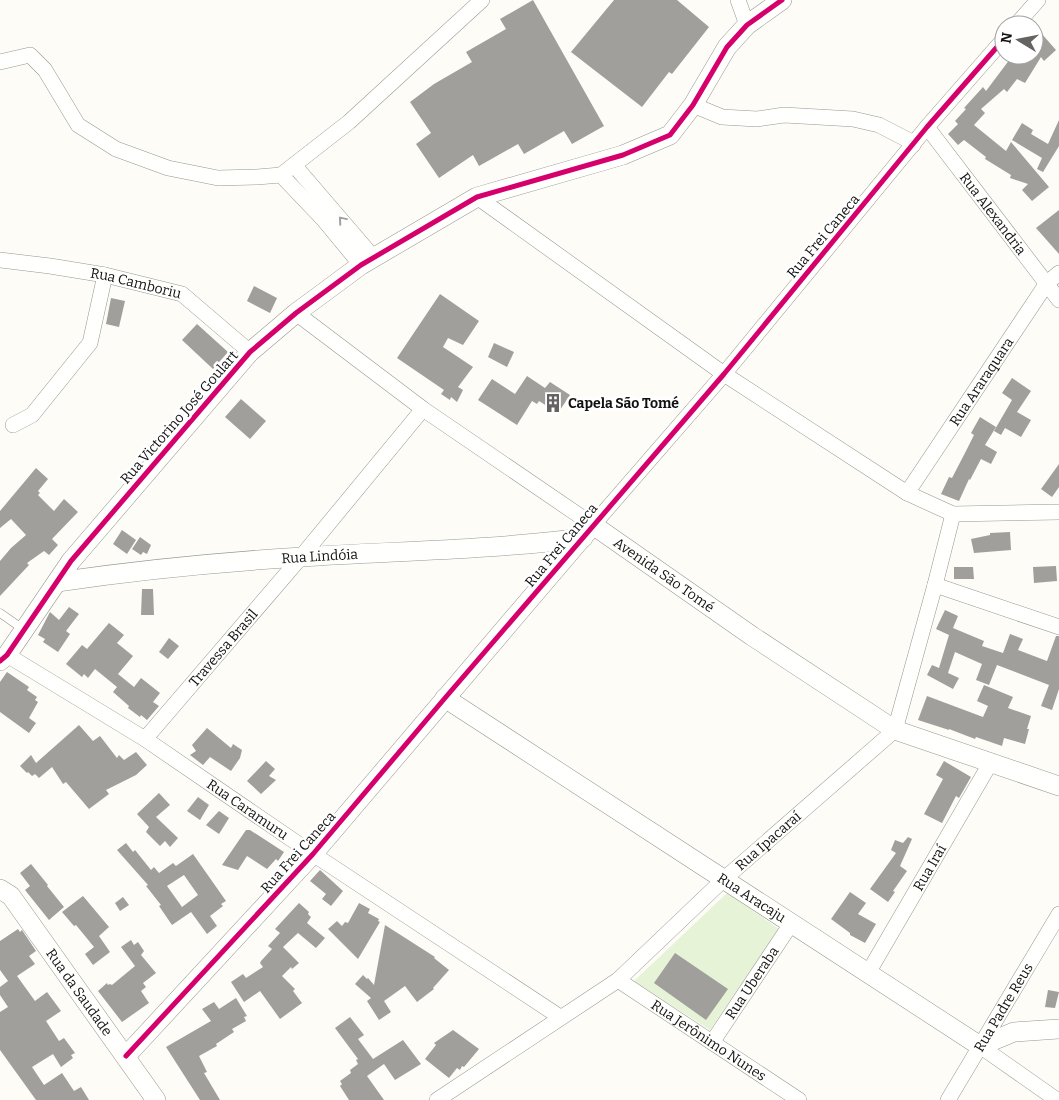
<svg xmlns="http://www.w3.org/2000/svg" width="1059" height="1100" font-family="Bitter,serif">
<rect width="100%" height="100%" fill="#fdfcf7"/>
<polygon fill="#e7f3d7" points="727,893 779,929 710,1030 634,981"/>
<g fill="#a19f9c" fill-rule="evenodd">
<polygon points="533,0 604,126 572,144 564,131 524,154 518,144 479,166 473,155 439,178 416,144 431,133 410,102 434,84 472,62 466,52 506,29 500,19"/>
<polygon points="614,0 677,0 709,27 672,74 669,72 642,107 571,52"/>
<polygon points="1041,33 1056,50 1044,61 1041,57 1025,83 1017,79 1007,92 1004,89 981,109 985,113 974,125 1006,151 1011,142 1049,187 1032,201 1022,190 1028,184 1010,178 1011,175 985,159 986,157 964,140 958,145 948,134 958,124 955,121 966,109 964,108 983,87 986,91 1013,55 1034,55 1034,39"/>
<polygon points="1059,120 1059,146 1043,172 1037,169 1042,158 1012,140 1022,123 1033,130 1031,134 1048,144"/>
<polygon points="1059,210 1059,254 1036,228"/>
<polygon points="254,286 277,298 270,313 247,301"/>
<polygon points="440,294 479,321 463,345 448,338 443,347 473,367 458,387 463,390 457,402 451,397 450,400 441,394 444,390 397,358"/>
<polygon points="111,298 125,301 119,327 106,324"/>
<polygon points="197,324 228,352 213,369 182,340"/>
<polygon points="494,343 514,352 507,367 488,357"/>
<polygon points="527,376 545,388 550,382 570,395 558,413 539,401 537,404 532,401 517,425 478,400 492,379 515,394"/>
<polygon points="1012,378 1031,391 1017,412 1031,420 1021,437 1005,428 1001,435 994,431 1012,400 1002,393"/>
<polygon points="241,399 266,421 250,439 225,417"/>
<polygon points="980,417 996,427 985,445 997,452 991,464 981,459 970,480 969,479 959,501 941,494 949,477 952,478 966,451 974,435 971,433"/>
<polygon points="1059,464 1059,487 1052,497 1041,489"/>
<polygon points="36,468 48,479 38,491 40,493 38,495 54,511 64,499 78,512 52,539 58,545 49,555 44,551 27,563 29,565 0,596 0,561 11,548 26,535 11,519 0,528 0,511"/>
<polygon points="122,530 136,540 127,554 113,544"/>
<polygon points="1010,532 1011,550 974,553 971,539 990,535 990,533"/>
<polygon points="140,537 151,545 147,554 143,552 141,555 132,549"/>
<polygon points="1056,566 1057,581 1034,583 1033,567"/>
<polygon points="954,567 973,567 974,579 954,579"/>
<polygon points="142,589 153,589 154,615 141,615"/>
<polygon points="69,607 79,614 66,631 70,634 58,652 43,642 45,639 38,635 50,612 59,620"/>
<polygon points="945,610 958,616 953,628 984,641 982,646 1003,653 1010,634 1023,639 1018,650 1047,661 1056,636 1059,636 1059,689 1052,710 1041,706 1049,685 997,665 989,685 976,680 982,664 955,652 948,673 959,678 953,689 927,675 932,665 939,668 949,635 936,629"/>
<polygon points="109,623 124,635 117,643 133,656 118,674 134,687 141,678 160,693 153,702 159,706 147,720 141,715 140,717 128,708 129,706 113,692 117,687 95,669 88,678 84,674 82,677 66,664 82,645 87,649"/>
<polygon points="169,638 179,646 168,659 159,652"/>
<polygon points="7,672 29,687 27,690 37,697 35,700 38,702 29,718 36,723 29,733 0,712 0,682"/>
<polygon points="984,685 1013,697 1008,708 1031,716 1027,729 1029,729 1025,744 1004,738 1002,746 976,737 975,739 949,729 949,730 918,720 927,696 983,717 988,706 977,701"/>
<polygon points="79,725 93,741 100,736 117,758 119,755 124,760 136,752 147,765 136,775 106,790 109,794 89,809 66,782 63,784 52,767 39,778 35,774 32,776 28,772 27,773 20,766 31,755 36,763"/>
<polygon points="207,728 231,748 233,744 242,750 240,758 231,771 210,757 203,765 190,755 196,751 192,745"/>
<polygon points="266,761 275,769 269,776 276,780 261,794 247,781"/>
<polygon points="944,761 971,777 959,798 956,796 942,823 924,814 943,779 936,775"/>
<polygon points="159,793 170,805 156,817 178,838 170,847 165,841 160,846 146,832 149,827 137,814"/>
<polygon points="198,797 209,805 200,820 187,811"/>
<polygon points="219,811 229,818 219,834 206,825"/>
<polygon points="246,830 250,830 284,852 278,861 276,859 267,869 247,856 238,870 222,865"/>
<polygon points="908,837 912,839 900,866 907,871 893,891 895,892 888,902 870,889 896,853 891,850 895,840 903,843"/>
<path d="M 126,843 L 133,852 L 135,850 L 151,870 L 154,867 L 159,873 L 173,863 L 176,866 L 193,854 L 226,901 L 221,904 L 223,906 L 210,916 L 217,926 L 207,934 L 191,912 L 172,925 L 159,906 L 161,905 L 146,886 L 148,885 L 117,850 ZM 184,875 L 198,895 L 182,907 L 167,886 Z"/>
<polygon points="31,864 48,885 47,886 64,907 49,920 25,890 30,886 20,873"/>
<polygon points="320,870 343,891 331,906 322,899 326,894 310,881"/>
<polygon points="850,892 866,903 858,914 876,924 865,943 850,935 850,933 831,919"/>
<polygon points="83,896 109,927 99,936 110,952 93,965 85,954 94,947 76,925 74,926 62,912"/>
<polygon points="123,897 129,905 120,911 115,903"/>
<polygon points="299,903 309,912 308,914 311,917 307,923 325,938 316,948 298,933 283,947 299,963 292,969 291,967 282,976 295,989 293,991 302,1003 280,1019 260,991 244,1002 231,982 243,974 246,978 263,967 260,963 261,961 272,949 268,946 280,933 275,929"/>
<polygon points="359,903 370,909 368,913 379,919 378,921 380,922 358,959 328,929 337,921 342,926 345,922 348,923"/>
<polygon points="385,925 435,957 434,958 449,970 433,988 434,989 417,1002 405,986 384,1001 391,1012 379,1020 367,1001 371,998 355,984 363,975 367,979 368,978 374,985"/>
<polygon points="18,929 20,932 22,930 36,951 29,956 35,964 17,976 35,1001 47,992 61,1011 46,1021 59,1041 64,1038 75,1053 71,1055 73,1058 61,1067 53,1054 32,1067 44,1085 62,1073 74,1091 81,1087 89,1100 36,1100 0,1050 0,1012 8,1007 0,995 0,987 8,981 0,970 0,941"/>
<polygon points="131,940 134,945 138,942 144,951 141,955 156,973 143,983 146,987 141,991 149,1003 122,1022 98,991 107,983 108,985 110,984 112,985 135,966 121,947"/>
<polygon points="675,953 728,989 706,1020 654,983"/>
<polygon points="1048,990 1059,992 1055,1008 1045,1007"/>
<polygon points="236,998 247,1016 244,1017 246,1021 232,1029 234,1032 216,1044 217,1046 199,1056 207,1072 204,1073 220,1100 200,1100 166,1047 211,1021 202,1009 214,1002 219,1009"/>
<polygon points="350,1017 364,1035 358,1039 373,1059 403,1040 421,1064 395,1080 384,1064 367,1076 384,1100 349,1100 340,1086 342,1084 340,1081 351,1073 350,1070 358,1064 356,1060 358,1059 335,1028"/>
<polygon points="453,1030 479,1049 464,1067 462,1066 460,1070 457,1068 449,1078 425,1059 436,1045 434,1043"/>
</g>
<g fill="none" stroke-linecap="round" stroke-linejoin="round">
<g stroke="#979795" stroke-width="9">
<polyline id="service" points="0,613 23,629"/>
</g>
<g stroke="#979795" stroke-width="16">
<g id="minor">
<polyline points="738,0 747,25"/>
<polyline points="1016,25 1038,0"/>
<polyline points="0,62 30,55 45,70 78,125 116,149 168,168 218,178 257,177 281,175 349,122 482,0"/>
<polyline points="693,105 722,117 757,119 784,115 853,119 879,125 908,140 913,145"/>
<path id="s1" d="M 927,127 L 1059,300"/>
<polyline points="294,165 373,257"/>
<polyline points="281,175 323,219 361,265"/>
<polyline points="477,197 724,374 907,493 953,514 1059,512"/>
<path id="s2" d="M 0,260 L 50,266 L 105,275 L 182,294 L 250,352"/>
<polyline points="296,313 423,409 593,525 724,374 927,127 1004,39"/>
<polyline points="13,425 32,415 90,343 105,275"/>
<path id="s3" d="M 907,493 L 1047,283 L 1059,273"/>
<polyline points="935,585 1059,627"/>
<path id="s4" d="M 7,655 L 145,739 L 313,854 L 560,1017"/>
<path id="s5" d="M 145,739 L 301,557 L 423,409"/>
<path id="s6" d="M 868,973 L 991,762"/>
<path id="s7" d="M 618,980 L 799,1100"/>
<path id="s8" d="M 713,1041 L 791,924"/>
<polyline points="980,1046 1057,1100"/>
<path id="s9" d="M 437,1100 L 618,980 L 723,880 L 895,730 L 935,585 L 953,514"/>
<path id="s10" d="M 948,1100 L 1059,914"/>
</g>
</g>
<g stroke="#979795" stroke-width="20">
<g id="tertiary">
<path id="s11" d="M 57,582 C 138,570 221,562 302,557 C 396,551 490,550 583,538"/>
<polyline points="0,661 7,655 71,561 250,352 296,313 361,265 477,197 623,155 670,135 693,105 727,47 747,25 782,0"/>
<path id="s12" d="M 445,698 L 980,1046 L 1014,1032 L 1059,1029"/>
<path id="s13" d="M 0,889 L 11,896 L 156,1100"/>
<path id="s14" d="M 126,1056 L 313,854 L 593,525 L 752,636 L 895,730 L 1059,786"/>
</g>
</g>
<use href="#service" stroke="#fffffe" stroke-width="8"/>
<use href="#minor" stroke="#fffffe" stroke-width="15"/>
<use href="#tertiary" stroke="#fffffe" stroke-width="19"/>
<g stroke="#fff" stroke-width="8">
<g id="cycleway">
<polyline points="0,661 7,655 71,561 250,352 296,313 361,265 477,197 623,155 670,135 693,105 727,47 747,25 782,0"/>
<polyline points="126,1056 313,854 445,698 724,374 927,127 1004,39"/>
</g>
</g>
<use href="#cycleway" stroke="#d6006c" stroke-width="5"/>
</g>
<defs><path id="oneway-chevron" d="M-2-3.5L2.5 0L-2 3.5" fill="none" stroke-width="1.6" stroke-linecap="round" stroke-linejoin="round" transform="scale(1.25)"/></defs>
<use stroke="#a0a09f" href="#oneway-chevron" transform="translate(342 220) rotate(-130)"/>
<defs>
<g id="building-bare" transform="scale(1.5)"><path d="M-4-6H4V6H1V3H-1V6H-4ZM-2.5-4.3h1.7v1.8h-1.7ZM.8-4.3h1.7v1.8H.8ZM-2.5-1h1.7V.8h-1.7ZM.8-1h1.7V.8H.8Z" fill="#646362" stroke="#fff" stroke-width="2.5" paint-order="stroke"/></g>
</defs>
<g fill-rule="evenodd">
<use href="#building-bare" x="553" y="403"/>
</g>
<g text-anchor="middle" stroke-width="5" stroke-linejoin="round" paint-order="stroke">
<g font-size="14" fill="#111" stroke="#fff">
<text dy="5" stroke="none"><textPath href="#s1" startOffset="109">Rua Alexandria</textPath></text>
<text transform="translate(823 236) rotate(-50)" y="5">Rua Frei Caneca</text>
<text dy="5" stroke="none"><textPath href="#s2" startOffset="138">Rua Camboriu</textPath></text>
<text dy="5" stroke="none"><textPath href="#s3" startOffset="134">Rua Araraquara</textPath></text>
<text transform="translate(179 417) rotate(-49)" y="5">Rua Victorino José Goulart</text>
<text transform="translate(561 545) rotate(-50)" y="5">Rua Frei Caneca</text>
<text dy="5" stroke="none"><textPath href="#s11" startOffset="264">Rua Lindóia</textPath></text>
<text dy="5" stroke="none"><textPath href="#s14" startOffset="794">Avenida São Tomé</textPath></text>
<text dy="5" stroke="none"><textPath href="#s5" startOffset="120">Travessa Brasil</textPath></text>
<text dy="5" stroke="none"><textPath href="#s4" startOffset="286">Rua Caramuru</textPath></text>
<text dy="5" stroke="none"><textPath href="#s9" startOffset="422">Rua Ipacaraí</textPath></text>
<text transform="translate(298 852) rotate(-48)" y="5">Rua Frei Caneca</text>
<text dy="5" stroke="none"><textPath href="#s6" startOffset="122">Rua Iraí</textPath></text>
<text dy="5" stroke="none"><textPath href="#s12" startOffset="366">Rua Aracaju</textPath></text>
<text dy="5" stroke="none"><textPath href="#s8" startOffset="70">Rua Uberaba</textPath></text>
<text dy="5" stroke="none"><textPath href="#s13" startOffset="131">Rua da Saudade</textPath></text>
<text dy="5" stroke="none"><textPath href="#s10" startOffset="108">Rua Padre Reus</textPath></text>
<text dy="5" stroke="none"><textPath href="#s7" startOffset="109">Rua Jerônimo Nunes</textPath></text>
</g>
<g font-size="14" font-weight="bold" fill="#111" stroke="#fff" text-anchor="start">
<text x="568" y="408">Capela São Tomé</text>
</g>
</g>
<g transform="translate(1019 40) rotate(280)"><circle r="24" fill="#ffffff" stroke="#a0a0a0"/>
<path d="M0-4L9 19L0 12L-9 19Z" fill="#646362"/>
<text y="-8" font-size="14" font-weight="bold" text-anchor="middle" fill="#111111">N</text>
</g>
</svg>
